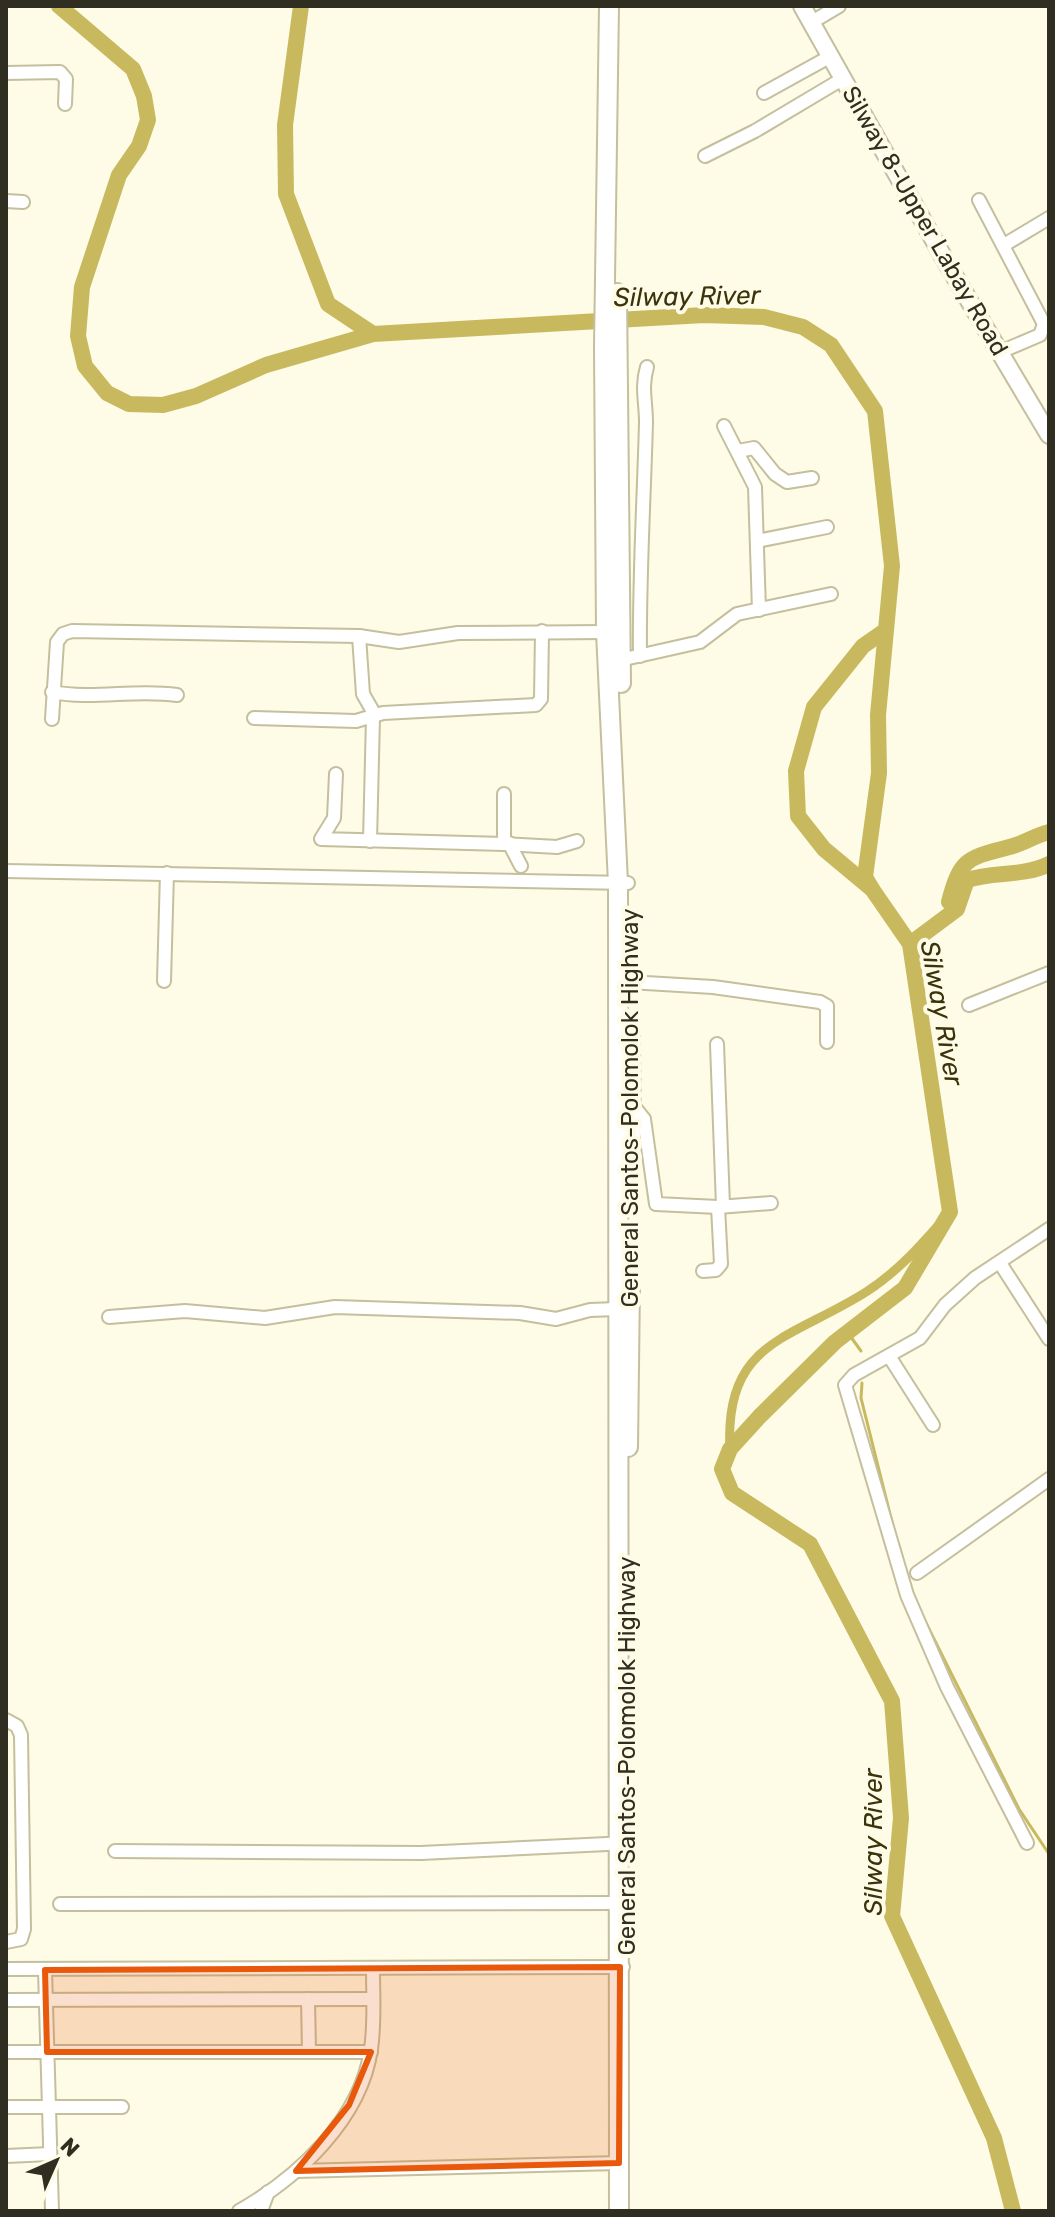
<svg xmlns="http://www.w3.org/2000/svg" width="1055" height="2217" font-family="Rubik,sans-serif">
<rect width="100%" height="100%" fill="#fefbe6"/>
<g fill="none" stroke-linecap="round" stroke-linejoin="round">
<g stroke="#c8b95f" stroke-width="3">
<polyline points="848,1333 861,1351"/>
<polyline points="862,1383 861,1398 896,1538"/>
<polyline points="923,1617 1019,1809 1049,1854"/>
</g>
<path stroke="#c8b95f" stroke-width="9" d="M 730,1449 C 724,1341 790,1340 866,1292 C 899,1271 924,1242 950,1212"/>
<g stroke="#c8b95f" stroke-width="16">
<polyline points="59,6 133,69 144,96 148,120 139,146 119,175 82,287 78,336 85,366 107,393 129,404 163,405 196,396 266,365 373,334 704,315 764,317 803,327 831,345 875,411 892,566 886,630 863,646 814,707 796,771 798,816 824,849 872,889 910,944 950,1212 905,1288 835,1342 759,1417 730,1449 722,1469 732,1493 810,1544 892,1701 901,1818 892,1916 994,2138 1013,2211"/>
<polyline points="301,6 285,125 286,194 328,304 373,334"/>
<polyline points="872,889 865,877 879,773 878,715 886,630"/>
<path d="M 949,902 C 961,855 970,858 1013,846 C 1026,842 1036,835 1049,832"/>
<path d="M 910,944 L 957,909 L 967,880 C 994,871 1023,877 1049,864"/>
</g>
<g stroke="#c4bf9d" stroke-width="16">
<g id="minor">
<polyline points="812,22 839,6"/>
<polyline points="6,73 60,72 66,79 65,104"/>
<polyline points="764,93 831,56"/>
<polyline points="705,156 755,131 844,78"/>
<polyline points="979,200 1044,324 1040,335 1000,352"/>
<polyline points="6,201 23,202"/>
<polyline points="1004,245 1049,218"/>
<polyline points="724,426 755,487 759,610"/>
<polyline points="738,451 754,448 775,474 787,482 812,478"/>
<polyline points="757,541 827,527"/>
<polyline points="359,636 363,694 375,715"/>
<path d="M 640,656 C 639,578 644,500 646,422 C 646,402 641,387 647,367"/>
<polyline points="620,660 700,642 737,614 831,594"/>
<path d="M 52,692 C 93,700 135,689 177,695"/>
<polyline points="254,718 356,721 383,713 536,705 541,699 542,631"/>
<polyline points="52,719 57,642 63,634 72,631 359,636 399,642 458,633 606,632"/>
<polyline points="336,774 334,818 321,839 504,844 504,794"/>
<polyline points="370,841 373,717"/>
<polyline points="509,843 521,866"/>
<polyline points="504,844 557,847 577,841"/>
<polyline points="6,871 628,883"/>
<polyline points="164,981 167,873"/>
<polyline points="629,982 713,987 820,1002 827,1006 827,1042"/>
<polyline points="969,1005 1049,973"/>
<polyline points="717,1044 723,1206"/>
<polyline points="632,1104 644,1119 656,1204 718,1207 771,1203"/>
<polyline points="1000,1263 1049,1339"/>
<polyline points="703,1271 716,1270 721,1264 718,1207"/>
<polyline points="109,1317 185,1311 265,1318 335,1307 520,1313 556,1319 590,1310 617,1309"/>
<polyline points="889,1356 933,1425"/>
<polyline points="917,1573 1049,1479"/>
<polyline points="6,1720 17,1726 21,1735 24,1929 21,1939 6,1942"/>
<polyline points="1027,1843 947,1687 907,1595 845,1385 854,1375 920,1338 945,1305 975,1278 1049,1229"/>
<polyline points="115,1851 421,1853 628,1843"/>
<polyline points="60,1904 624,1903"/>
<polyline points="6,1969 623,1967"/>
<polyline points="45,1970 52,2211"/>
<polyline points="308,1999 309,2052"/>
<polyline points="6,2000 373,1999"/>
<polyline points="6,2052 371,2052"/>
<polyline points="6,2107 122,2107"/>
<polyline points="6,2156 50,2154"/>
<polyline points="296,2171 619,2163"/>
<path d="M 239,2211 C 297,2178 361,2120 371,2049 C 375,2023 373,1996 373,1969"/>
<polyline points="261,2211 268,2192"/>
</g>
</g>
<g stroke="#c4bf9d" stroke-width="20">
<polyline id="major" points="802,6 949,267 1049,435"/>
</g>
<g stroke="#c4bf9d" stroke-width="22">
<g id="highway">
<polyline points="609,6 604,347 606,632 618,883 619,2211"/>
<polyline points="617,293 621,683"/>
<polyline points="630,1037 631,1143"/>
<polyline points="628,1447 630,1284"/>
</g>
</g>
<use href="#minor" stroke="#fff" stroke-width="12"/>
<use href="#major" stroke="#fff" stroke-width="16"/>
<use href="#highway" stroke="#fff" stroke-width="18"/>
</g>
<path fill="#e8590c" fill-opacity="0.2" stroke="#e8590c" stroke-width="6" stroke-linejoin="round" d="M 620,1967 L 619,2163 L 296,2171 L 349,2105 L 371,2052 L 47,2052 L 45,1970 Z"/>
<g text-anchor="middle" stroke-width="8" stroke-linejoin="round" paint-order="stroke">
<g font-size="24" fill="#302e21" stroke="#fefbe6">
<text transform="translate(925 221) rotate(60)" y="8">Silway 8-Upper Labay Road</text>
<text transform="translate(630 1108) rotate(-90)" y="8">General Santos-Polomolok Highway</text>
<text transform="translate(627 1756) rotate(-90)" y="8">General Santos-Polomolok Highway</text>
</g>
<g font-size="26" font-style="italic" fill="#3a330c" stroke="#fefbe6">
<text transform="translate(687 296) rotate(-1)" y="9">Silway River</text>
<text transform="translate(942 1013) rotate(80)" y="9">Silway River</text>
<text transform="translate(873 1842) rotate(-90)" y="9">Silway River</text>
</g>
</g>
<rect width="1055" height="2217" fill="none" stroke="#302e21" stroke-width="16"/>
<g transform="translate(56 2161) rotate(45)" stroke="#fefbe6" stroke-width="6" paint-order="stroke">
<path d="M0-6L14 30L0 20L-14 30Z" fill="#302e21"/>
<text y="-12" font-size="22" font-weight="bold" text-anchor="middle" fill="#302e21">N</text>
</g>
</svg>
